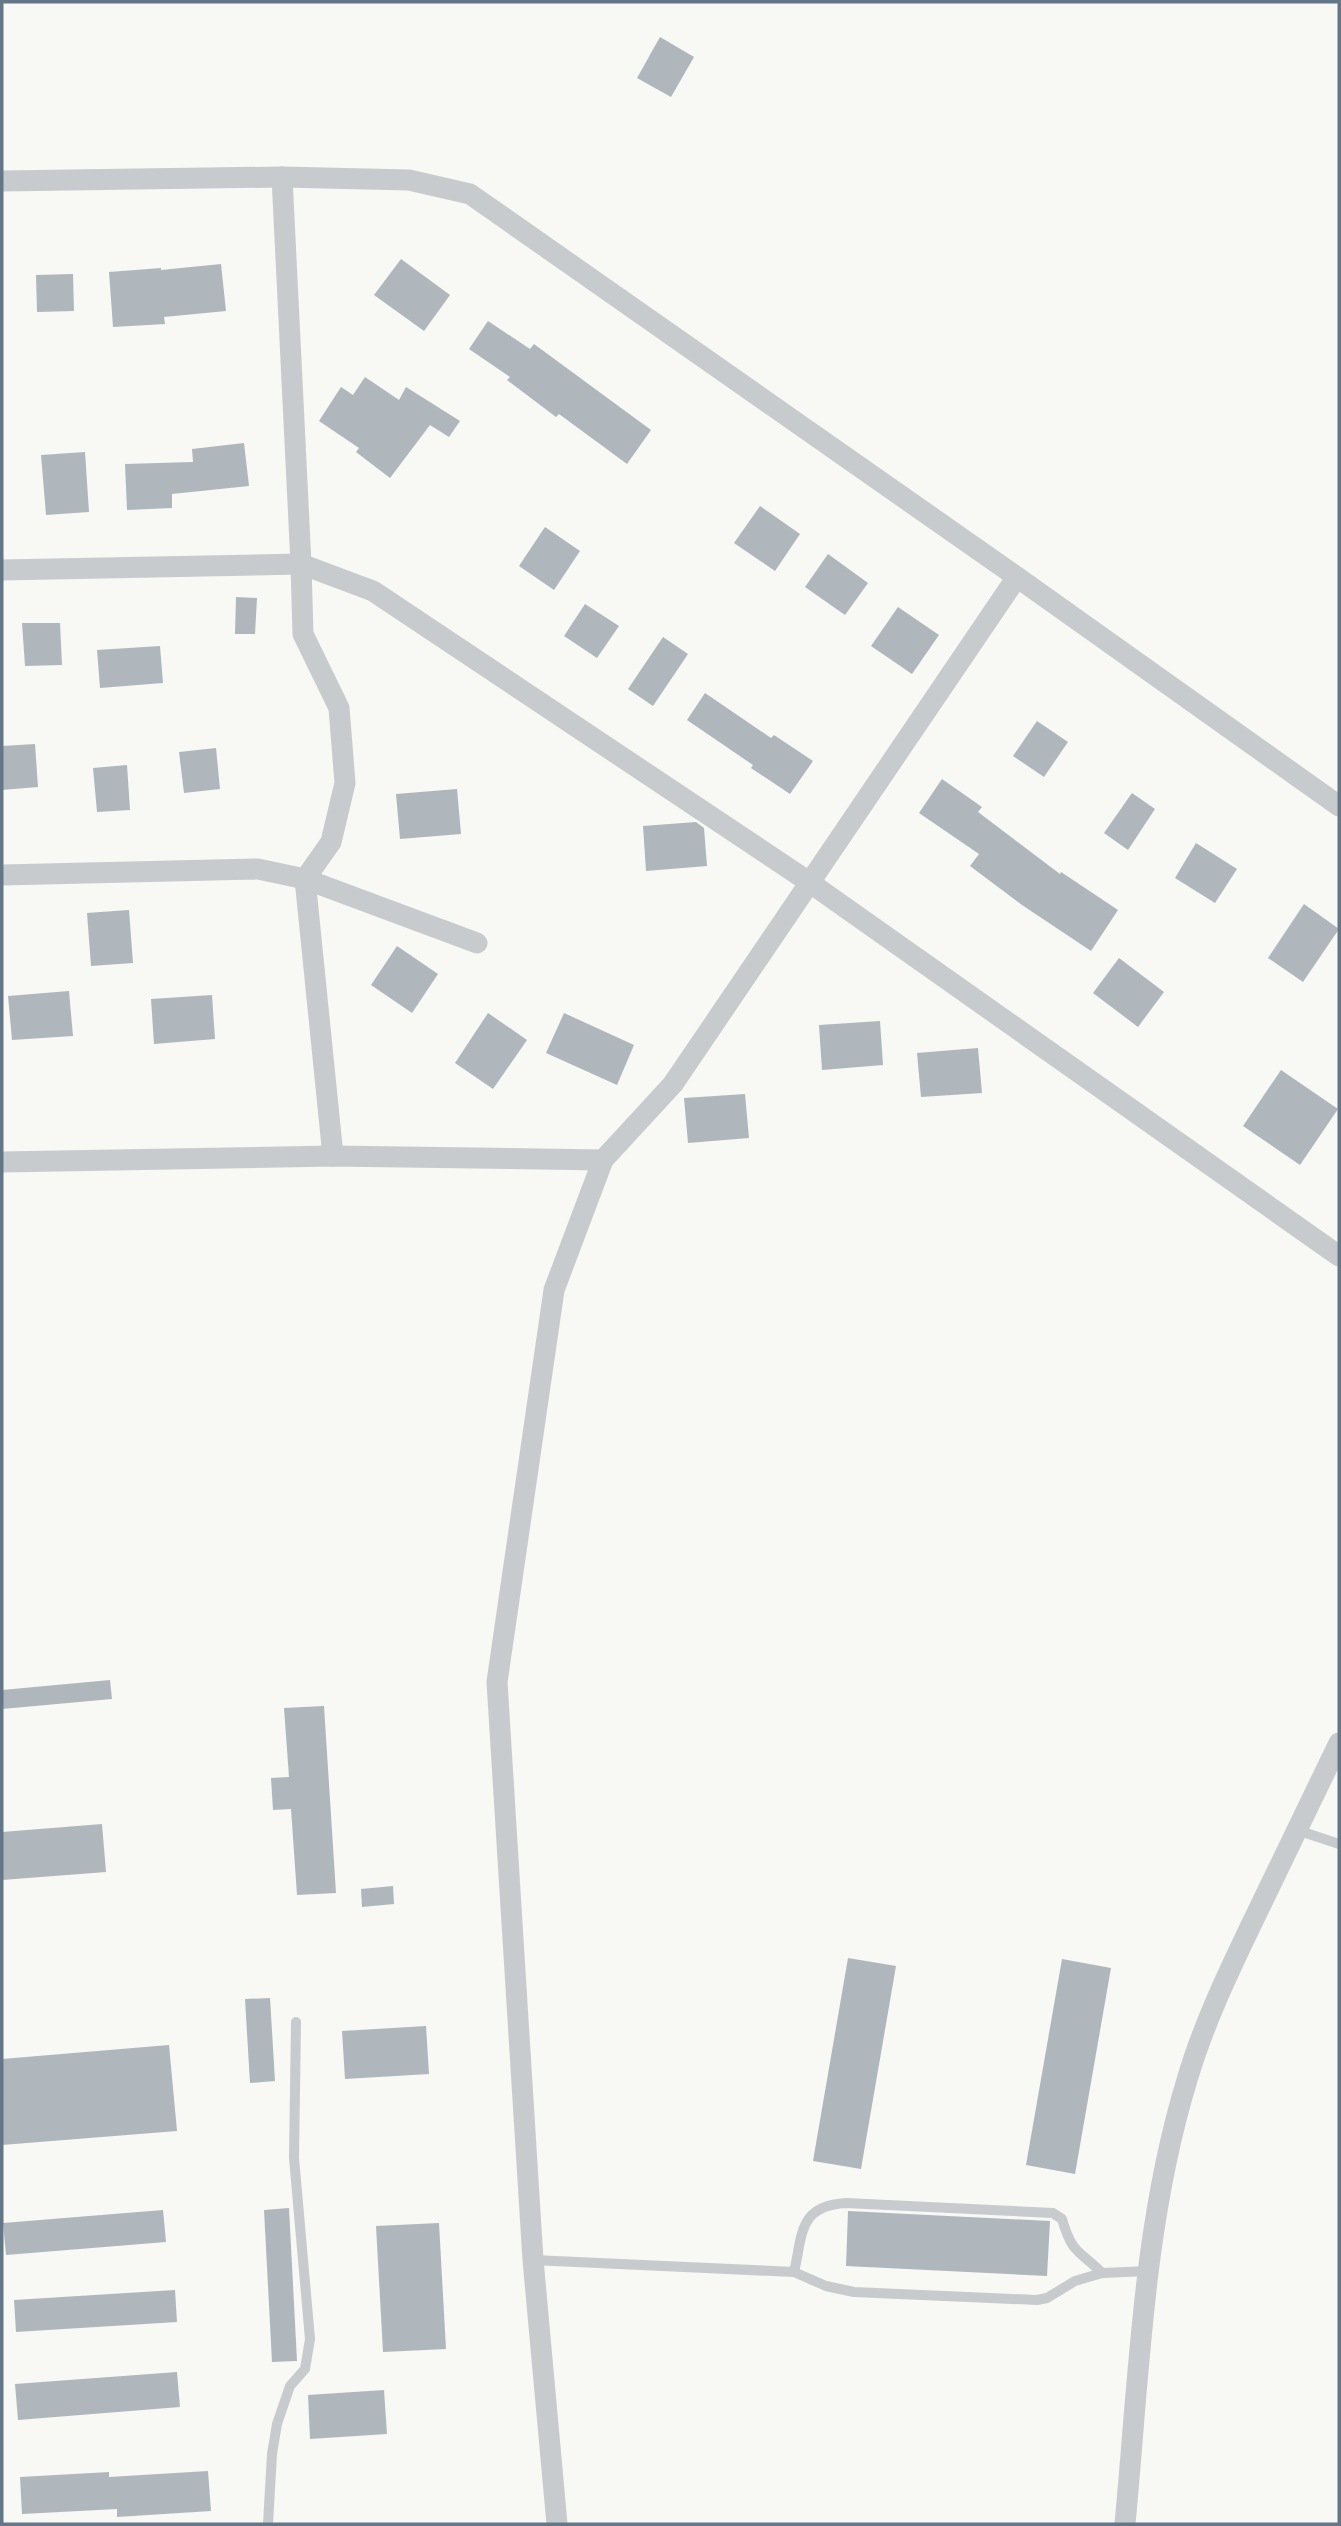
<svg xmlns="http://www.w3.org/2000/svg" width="1341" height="2526" font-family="Raleway,sans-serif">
<rect width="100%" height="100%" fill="#f8f8f4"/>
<g fill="#afb7bd">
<polygon points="660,37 694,57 671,97 637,78"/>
<polygon points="401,259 450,295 424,331 374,295"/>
<polygon points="221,264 226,311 164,317 165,324 113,327 109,272 161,268 161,270"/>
<polygon points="73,274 74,311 37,312 36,275"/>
<polygon points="488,321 530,349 534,344 651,430 627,464 559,414 556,417 507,380 510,377 469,349"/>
<polygon points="365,377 399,400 406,387 460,421 449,437 430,425 390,478 356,452 359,448 319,421 341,387 353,395"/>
<polygon points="244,443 249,486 172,494 172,508 127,510 125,464 193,462 192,449"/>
<polygon points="85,452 89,512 46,515 41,455"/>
<polygon points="760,506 800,534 775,571 734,543"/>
<polygon points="545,527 580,551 554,590 519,566"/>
<polygon points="828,554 868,583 845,615 805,587"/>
<polygon points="236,597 257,598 255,634 235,634"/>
<polygon points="585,604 619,626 597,658 564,636"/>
<polygon points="898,607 939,635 912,674 871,646"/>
<polygon points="22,623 60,623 62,665 25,666"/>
<polygon points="663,637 688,654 653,706 628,689"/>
<polygon points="160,646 163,683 100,688 97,650"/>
<polygon points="705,693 771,738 774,735 813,761 790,794 751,768 753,765 687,720"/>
<polygon points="1037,721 1068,742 1044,777 1013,756"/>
<polygon points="35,744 38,787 2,790 2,746"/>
<polygon points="216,748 220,789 184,793 179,752"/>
<polygon points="127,765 130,810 97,812 93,768"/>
<polygon points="942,779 982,807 978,812 1060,874 1061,872 1118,910 1091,951 1022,905 970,866 979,854 919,813"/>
<polygon points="457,789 461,834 400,839 396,794"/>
<polygon points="1132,793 1155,809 1128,850 1104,833"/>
<polygon points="696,822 704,828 707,866 646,871 643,826"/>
<polygon points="1196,843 1237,869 1215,903 1175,878"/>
<polygon points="1304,904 1339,929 1303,982 1268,958"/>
<polygon points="129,910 133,963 91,966 87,913"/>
<polygon points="397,946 438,974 412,1013 371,985"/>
<polygon points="1119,958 1164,992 1138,1027 1093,993"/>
<polygon points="69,991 73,1036 12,1040 8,996"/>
<polygon points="212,995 215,1039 154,1044 151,999"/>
<polygon points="488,1013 527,1040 493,1089 455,1063"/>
<polygon points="564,1013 634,1045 617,1085 546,1053"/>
<polygon points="880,1021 883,1065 822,1070 819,1025"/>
<polygon points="978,1048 982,1093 921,1097 917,1053"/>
<polygon points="1281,1070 1338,1109 1300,1165 1243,1126"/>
<polygon points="745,1094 749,1138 688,1143 684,1098"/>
<polygon points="110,1680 112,1699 2,1709 2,1690"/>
<polygon points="324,1706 336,1893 297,1895 291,1809 273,1810 271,1778 289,1777 284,1708"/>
<polygon points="102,1824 106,1872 2,1880 2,1832"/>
<polygon points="393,1886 394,1904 362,1907 361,1889"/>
<polygon points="848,1958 896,1966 861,2169 813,2161"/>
<polygon points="1062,1959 1111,1968 1075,2174 1026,2165"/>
<polygon points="270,1998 275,2081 250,2083 245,1999"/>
<polygon points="426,2026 429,2074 345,2079 342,2031"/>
<polygon points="169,2045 177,2131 2,2145 2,2059"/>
<polygon points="289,2208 297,2361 272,2362 264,2210"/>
<polygon points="163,2210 166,2242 6,2255 3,2223"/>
<polygon points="848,2211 1050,2221 1047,2276 846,2266"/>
<polygon points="439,2223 446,2349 383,2352 376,2226"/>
<polygon points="175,2290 177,2322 16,2332 14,2300"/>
<polygon points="177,2372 180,2407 18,2420 15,2384"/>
<polygon points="384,2390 387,2434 310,2439 308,2395"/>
<polygon points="208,2471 211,2511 117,2517 117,2509 22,2514 20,2477 109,2472 109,2477"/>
</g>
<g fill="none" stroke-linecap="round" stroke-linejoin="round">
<g stroke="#c7cbce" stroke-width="10">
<polyline points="1297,1830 1339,1844"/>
<polyline points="533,2260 794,2272 826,2286 854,2292 1037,2300 1047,2298 1075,2281 1102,2273"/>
<path d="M 794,2272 C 803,2234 798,2206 846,2203 L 1053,2213 L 1062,2219 C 1072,2254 1079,2250 1102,2273 L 1149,2271"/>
<polyline points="268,2524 272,2454 277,2424 290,2386 305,2369 310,2339 294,2158 296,2022"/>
</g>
<g stroke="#c7cbce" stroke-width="21">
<polyline points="282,177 301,564 303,634 339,708 345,783 331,842 305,879 333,1156"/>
<polyline points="2,181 282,177 409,180 470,194 1017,577 1339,806"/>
<polyline points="2,570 301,564 373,591 809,882 1339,1256"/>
<polyline points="2,875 258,869 305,879 477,943"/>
<polyline points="2,1162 333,1156 603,1160"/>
<polyline points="557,2524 533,2260 497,1682 554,1290 603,1160 673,1084 1017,577"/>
<path d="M 1125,2524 C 1139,2376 1143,2224 1187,2080 C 1203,2025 1229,1971 1254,1919 C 1282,1861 1310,1802 1339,1743"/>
</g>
</g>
<rect width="1341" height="2526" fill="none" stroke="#647788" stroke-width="7"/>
</svg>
